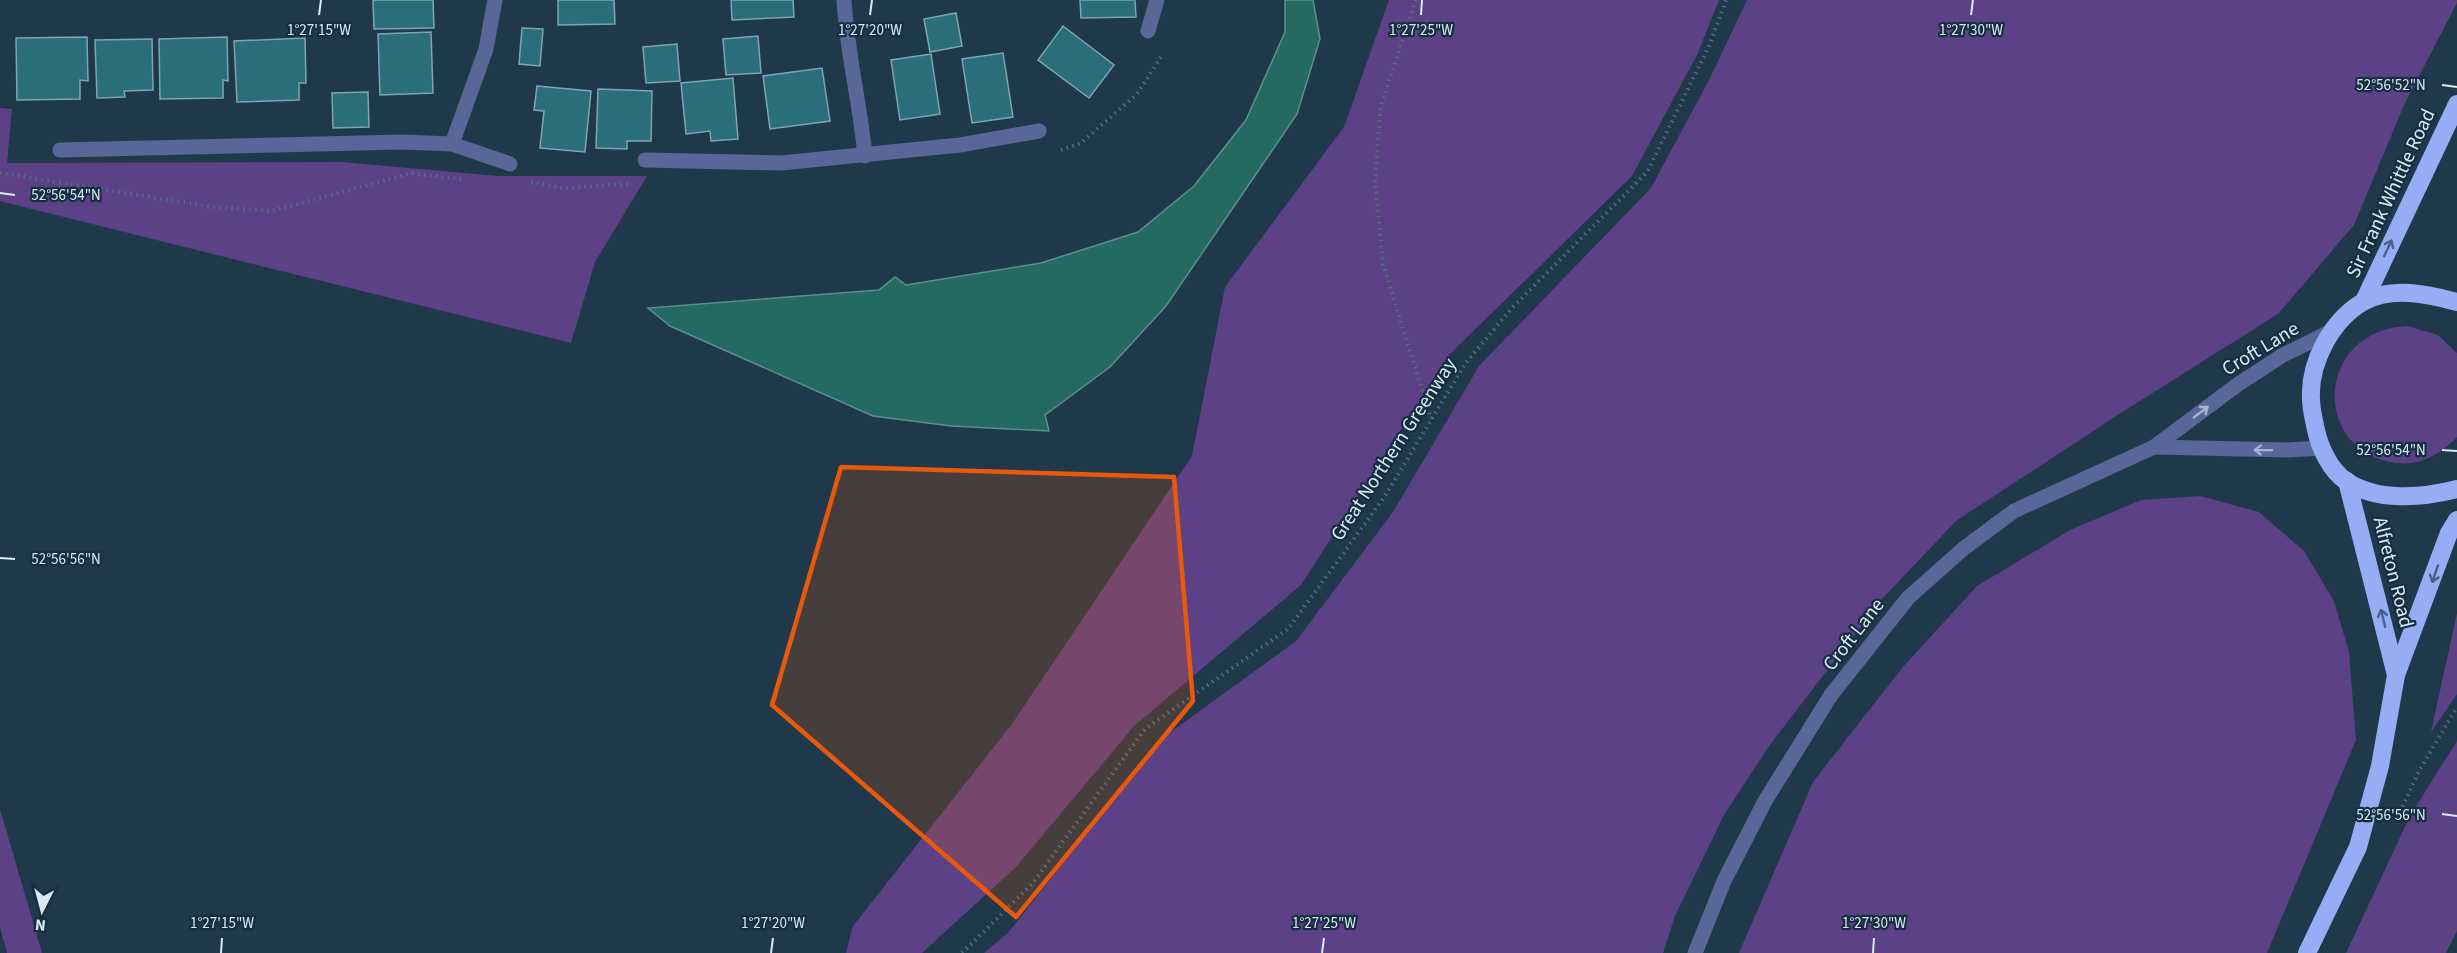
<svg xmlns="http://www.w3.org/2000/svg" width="2457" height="953" font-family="'Source Sans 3',sans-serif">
<rect width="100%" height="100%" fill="#1f384a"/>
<g fill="#5c4186">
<polygon points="1389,0 1719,0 1697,55 1632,176 1449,355 1301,585 1134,726 1016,867 922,953 846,953 853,926 1012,724 1192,456 1225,287 1344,127"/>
<polygon points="1747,0 2457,0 2457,3 2404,105 2354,225 2278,314 2116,416 1956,521 1882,599 1769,746 1724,815 1675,916 1663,953 984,953 1008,933 1161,739 1296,641 1393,512 1479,366 1651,188 1710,78"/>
<polygon points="0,108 12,109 7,163 342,162 498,176 647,176 595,262 571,343 0,201"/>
<path d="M 2407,326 L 2438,335 L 2457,353 L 2457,437 C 2441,454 2420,466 2396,463 C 2311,452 2314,331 2407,326 Z"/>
<polygon points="2200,496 2259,512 2304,551 2334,601 2349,652 2356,740 2267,953 1739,953 1813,782 1902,668 1977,586 2070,530 2141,500"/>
<polygon points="2457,613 2457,694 2431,732"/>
<polygon points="2457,741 2457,931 2446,953 2346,953 2410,816"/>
<polygon points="0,809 42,953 7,953 0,927"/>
</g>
<polygon fill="#256a62" stroke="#5b908e" stroke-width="1.5" points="1285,0 1313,0 1320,39 1297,114 1166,306 1110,367 1045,415 1049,431 951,426 873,416 670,326 648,308 879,290 895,277 906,285 1041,263 1138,232 1194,186 1246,120 1285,32"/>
<g fill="#2a6e7b" stroke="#7ea6ae" stroke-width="1.5">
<polygon points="373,0 433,0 434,28 374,29"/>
<polygon points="558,0 614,0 615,24 558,25"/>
<polygon points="731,0 793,0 794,17 732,20"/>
<polygon points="1080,0 1135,0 1136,17 1081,18"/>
<polygon points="956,13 962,46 930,52 924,19"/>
<polygon points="1063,26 1114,65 1089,98 1038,60"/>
<polygon points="522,28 543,29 540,66 519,64"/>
<polygon points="431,32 433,93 380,95 378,34"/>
<polygon points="758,36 761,73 726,75 723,39"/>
<polygon points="87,37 88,81 80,80 80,99 17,100 16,38"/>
<polygon points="227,37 228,81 223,80 223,98 160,99 159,39"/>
<polygon points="305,38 306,83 299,83 299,100 237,102 234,41"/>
<polygon points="152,39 153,90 124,91 125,97 97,98 95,40"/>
<polygon points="677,44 680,81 646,83 643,47"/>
<polygon points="1003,53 1013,117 972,123 962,59"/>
<polygon points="931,54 940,114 900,120 891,60"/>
<polygon points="822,68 830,121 770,129 763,76"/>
<polygon points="733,78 738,139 711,141 710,131 686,134 681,83"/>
<polygon points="537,86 591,91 585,152 540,148 544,111 534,110"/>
<polygon points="598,89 652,91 651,141 627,141 627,149 596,148"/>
<polygon points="368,92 369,127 333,128 332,93"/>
</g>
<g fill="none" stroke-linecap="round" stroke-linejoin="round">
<g stroke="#576d7e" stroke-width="4" stroke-dasharray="1.5 4.5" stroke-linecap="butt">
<polyline points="1416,0 1381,105 1375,180 1383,264 1431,419"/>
<polyline points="1061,150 1081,143 1137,94 1161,57"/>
<polyline points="0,173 213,207 272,211 411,173 462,179"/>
<polyline points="531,182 562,188 631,184"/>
<polyline points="2400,812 2419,771 2457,707"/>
<polyline points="962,953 1033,883 1145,729 1288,629 1383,499 1465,364 1512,308 1647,172 1709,46 1726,0"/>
</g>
<g stroke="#586798" stroke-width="15">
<path d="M 844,0 C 847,53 860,103 865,156"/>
<polyline points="1148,31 1157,0"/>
<polyline points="452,144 486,49 495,0"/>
<polyline points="60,150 402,142 452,144 510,164"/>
<polyline points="645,160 781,163 960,145 1039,131"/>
<polyline points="2154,447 2287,450 2322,448"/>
<polyline points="1695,953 1724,881 1765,801 1831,695 1908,598 1963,549 2014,511 2154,447 2237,385 2283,355 2332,331"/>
</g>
<g stroke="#96acf4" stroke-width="18">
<polyline points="2364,301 2457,104"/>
<path d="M 2457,302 C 2428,294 2391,286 2363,302 C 2332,320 2309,362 2311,399 C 2311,409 2314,420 2316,430 C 2320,448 2330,470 2346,481 C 2377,502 2422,498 2457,489"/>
<polyline points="2347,481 2396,675"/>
<polyline points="2307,953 2358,847 2380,766 2396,675 2449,533 2457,520"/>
</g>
</g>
<defs><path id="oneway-shaft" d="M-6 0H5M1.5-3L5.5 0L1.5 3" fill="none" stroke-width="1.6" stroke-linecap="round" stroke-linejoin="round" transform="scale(1.5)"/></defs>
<g stroke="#496088">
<use href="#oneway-shaft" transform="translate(2388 248) rotate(-65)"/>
<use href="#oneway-shaft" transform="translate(2435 574) rotate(109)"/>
<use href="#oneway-shaft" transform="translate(2383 618) rotate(-104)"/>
</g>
<g stroke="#a6b5d0">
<use href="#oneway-shaft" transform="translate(2201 412) rotate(-37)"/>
<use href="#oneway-shaft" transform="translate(2263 450) rotate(-179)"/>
</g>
<path fill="#e8590c" fill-opacity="0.2" stroke="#e8590c" stroke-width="4.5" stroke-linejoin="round" d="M 841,467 L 1174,477 L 1193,701 L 1016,917 L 772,705 Z"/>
<path fill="none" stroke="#dae9f5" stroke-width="2" d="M 319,15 L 321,0M 870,15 L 872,0M 1421,15 L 1422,0M 1971,15 L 1973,0M 2442,85 L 2457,87M 0,193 L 15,195M 2442,450 L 2457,451M 0,558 L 15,559M 2442,814 L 2457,816M 221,953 L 222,938M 771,953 L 773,938M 1322,953 L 1324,938M 1873,953 L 1874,938"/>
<g text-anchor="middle" stroke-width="4.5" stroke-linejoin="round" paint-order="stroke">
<g font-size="20" fill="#dae9f5" stroke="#152e40">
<text transform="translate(2390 193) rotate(-65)" y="7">Sir Frank Whittle Road</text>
<text transform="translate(2260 348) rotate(-31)" y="7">Croft Lane</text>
<text transform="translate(1393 449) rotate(-57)" y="7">Great Northern Greenway</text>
<text transform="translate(2394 572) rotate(76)" y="7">Alfreton Road</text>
<text transform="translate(1853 634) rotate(-52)" y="7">Croft Lane</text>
</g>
</g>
<g font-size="15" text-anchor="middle" fill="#dae9f5" stroke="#152e40" stroke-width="4.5" stroke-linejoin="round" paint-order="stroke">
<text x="319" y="35">1°27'15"W</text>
<text x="870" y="35">1°27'20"W</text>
<text x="1421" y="35">1°27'25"W</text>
<text x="1971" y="35">1°27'30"W</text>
<text x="2391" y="90">52°56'52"N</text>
<text x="66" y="200">52°56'54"N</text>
<text x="2391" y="455">52°56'54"N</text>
<text x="66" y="564">52°56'56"N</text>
<text x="2391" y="820">52°56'56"N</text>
<text x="222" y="928">1°27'15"W</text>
<text x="773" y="928">1°27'20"W</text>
<text x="1324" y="928">1°27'25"W</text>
<text x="1874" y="928">1°27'30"W</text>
</g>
<g transform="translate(42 911) rotate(186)" stroke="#152e40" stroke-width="4.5" paint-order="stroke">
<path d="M0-4.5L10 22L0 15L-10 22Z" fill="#dae9f5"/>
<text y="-9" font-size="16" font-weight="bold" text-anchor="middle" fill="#dae9f5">N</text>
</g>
</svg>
